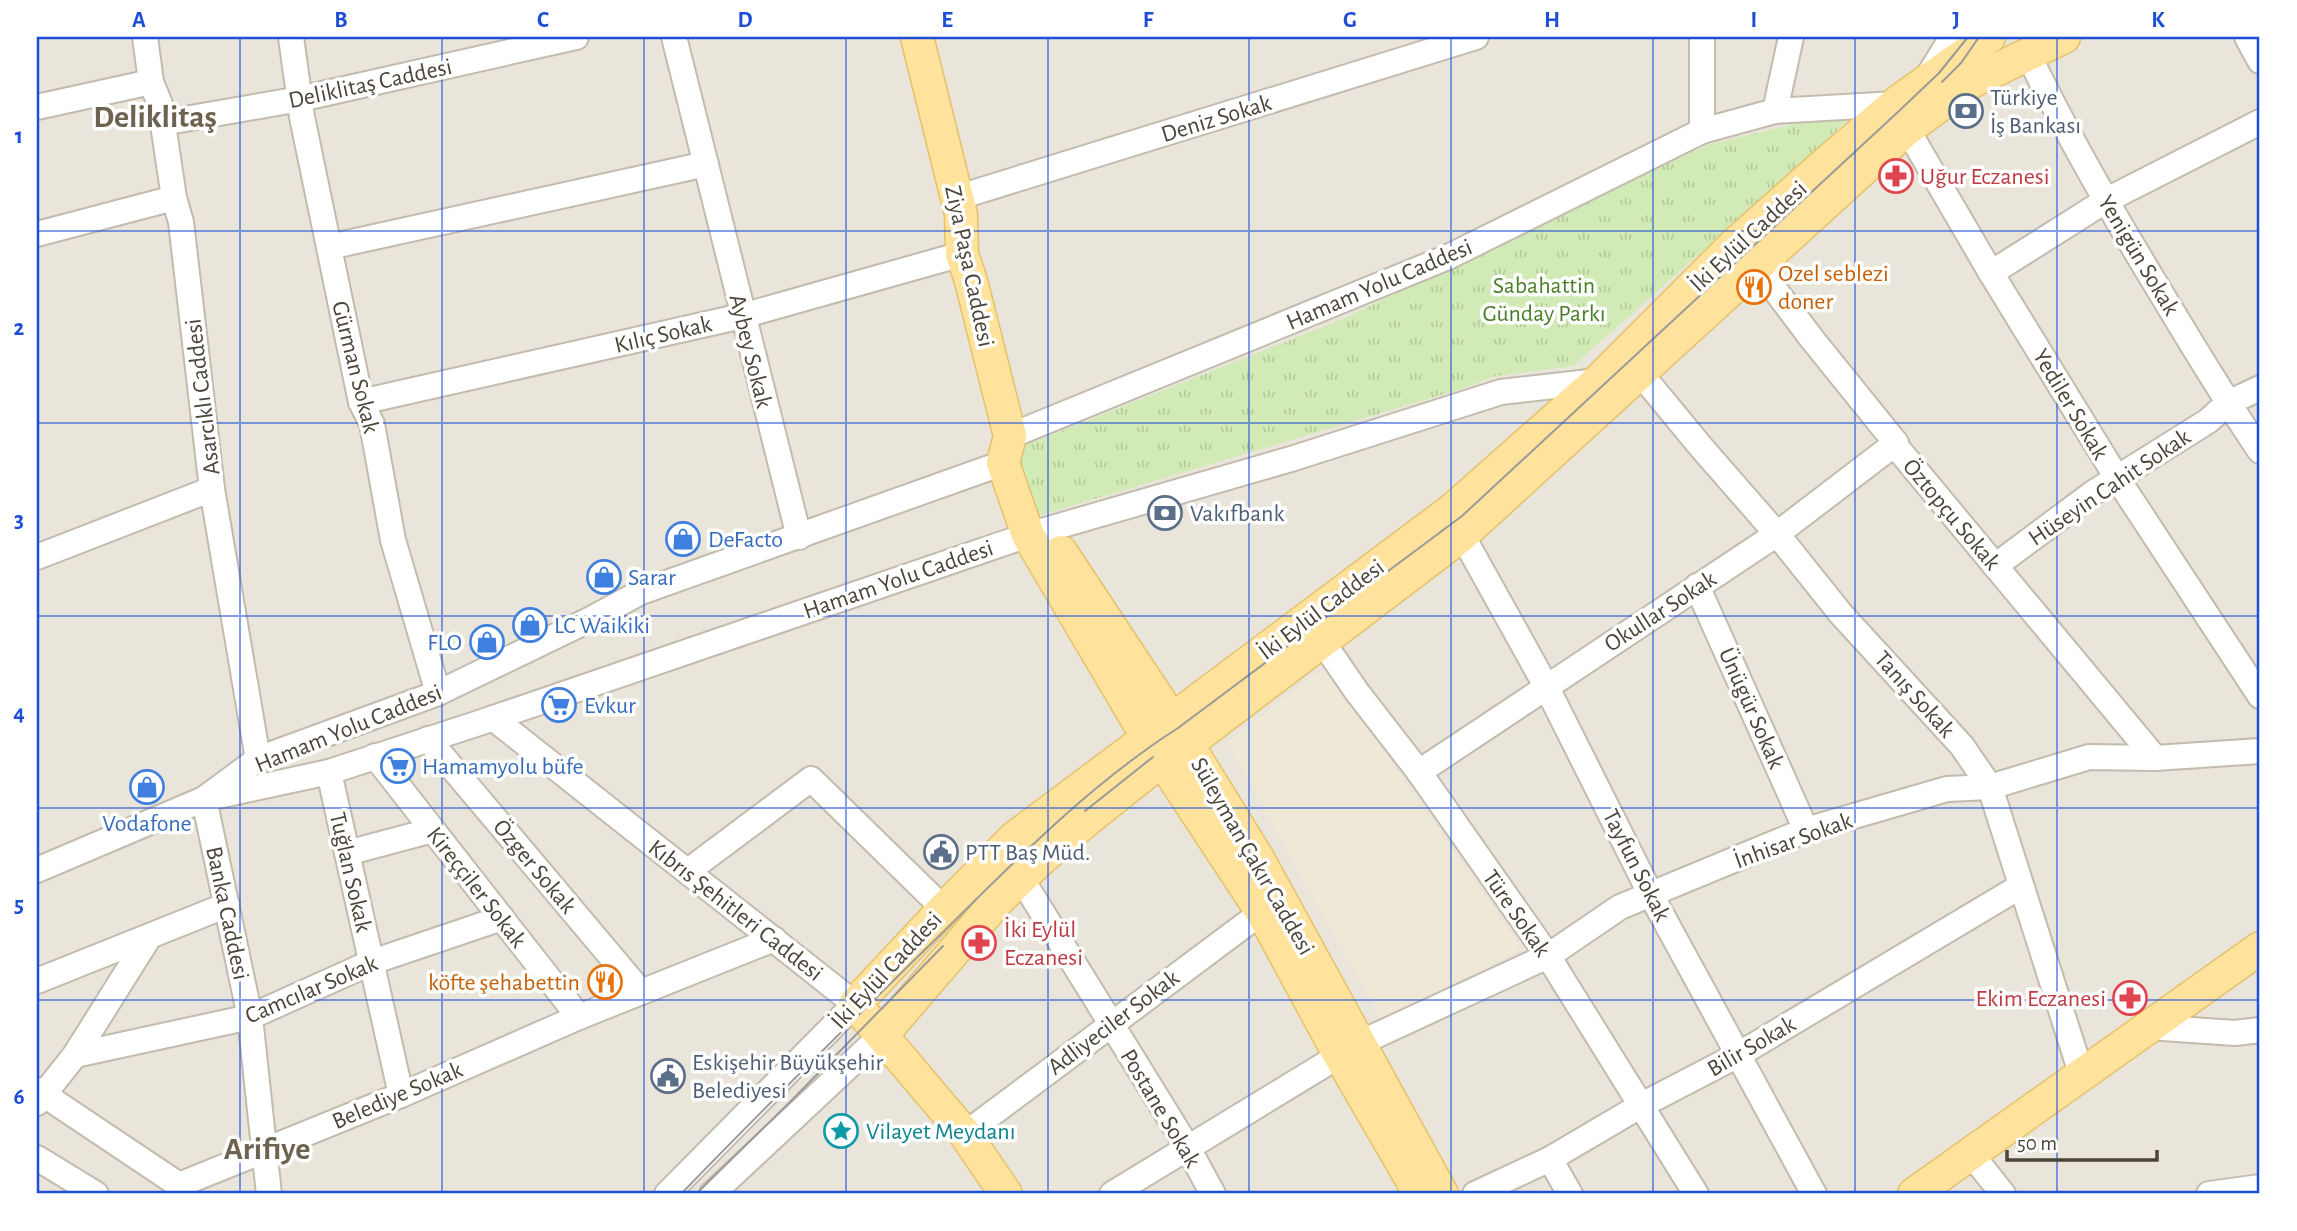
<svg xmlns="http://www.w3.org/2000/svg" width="2297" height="1231" font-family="'Alegreya Sans',sans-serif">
<defs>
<pattern id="grass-tufts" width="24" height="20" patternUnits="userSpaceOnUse" patternTransform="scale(1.75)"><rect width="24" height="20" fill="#d2eab5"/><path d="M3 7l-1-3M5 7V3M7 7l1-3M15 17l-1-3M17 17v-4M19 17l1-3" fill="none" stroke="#b6ca9c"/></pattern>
</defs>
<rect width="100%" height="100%" fill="#f6f3ec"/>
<rect fill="#eae5da" x="37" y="37" width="2223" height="1157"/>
<polygon fill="#efe8d6" points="1325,668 1522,949 1382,1020 1227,742"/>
<polygon fill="url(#grass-tufts)" points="1858,109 1822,145 1573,366 1496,376 1461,389 1034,517 1019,465 1026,445 1343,319 1707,145"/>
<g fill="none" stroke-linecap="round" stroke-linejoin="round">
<g stroke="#c2bbae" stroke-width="28">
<g id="minor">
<polyline points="145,37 151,82 160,104 174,198 181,222 212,489 258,759"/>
<polyline points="291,37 302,117 361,402 372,424 393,540 438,693"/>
<polyline points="674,37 799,537"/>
<polyline points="2247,37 2260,61"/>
<path d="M 2028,54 C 2067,135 2111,211 2158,288 C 2191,343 2224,398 2260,451"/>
<polyline points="1927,78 1952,37"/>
<polyline points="37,107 151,82"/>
<polyline points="1775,111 1791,37"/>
<polyline points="162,123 300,99 576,37"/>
<polyline points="1702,131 1702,37"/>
<polyline points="956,198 1476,37"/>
<polyline points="37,234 174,198"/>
<polyline points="329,247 706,164"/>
<polyline points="1757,266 1812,339 1896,443 1894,444 2155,758"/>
<polyline points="1991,273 2105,201 2260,122"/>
<polyline points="1640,373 1701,447 1777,534 1841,614 1962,746 1990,787 2082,1076"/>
<polyline points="361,402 742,316 962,254"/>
<polyline points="1010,436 1448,257 1702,131 1775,111 1896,104 1907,129 1991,273 2117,478 2260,696"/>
<polyline points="1462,535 1546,686 1651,895 1814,1194"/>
<polyline points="37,557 212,489"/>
<polyline points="1995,566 2093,493 2208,421 2228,403 2260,388"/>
<polyline points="1697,586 1806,830"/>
<polyline points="1322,641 1357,692 1419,772 1548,956 1696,1194"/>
<polyline points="493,718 855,1004 667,1194"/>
<polyline points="428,739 641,992"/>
<polyline points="375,756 579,1017"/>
<polyline points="329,772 401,1095"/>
<polyline points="1419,772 1777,534 1896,443"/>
<polyline points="347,853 433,830"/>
<polyline points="37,870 204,799 258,759 438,693 589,620 641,592 1003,463"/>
<polyline points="688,871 811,779 944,909"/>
<polyline points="1021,878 1188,1148 1213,1194"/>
<polyline points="37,981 227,905"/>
<polyline points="2148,1027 2235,1033 2260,1030"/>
<polyline points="75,1055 250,1017 372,962 502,918"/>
<polyline points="37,1090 179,1185 401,1095 579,1017 774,939"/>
<polyline points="37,1103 75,1055 149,937"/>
<polyline points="965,1134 1262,912"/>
<polyline points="1971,1154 2003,1194"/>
<polyline points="37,1158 96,1194"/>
<polyline points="1550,1159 1570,1194"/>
<polyline points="269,1194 250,1017 204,799 329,772 479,723 1028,535 1291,459 1501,392 1598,381"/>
<polyline points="712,1194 882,1035"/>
<polyline points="1112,1194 1360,1043 1548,956 1620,907 1806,830 1947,789 1990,787 2089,757 2155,758 2260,751"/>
<polyline points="1475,1194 1550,1159 1640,1106 1738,1055 2021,886"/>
<polyline points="2209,1194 2260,1187"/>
</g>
</g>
<g stroke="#e6c16a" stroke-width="35">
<g id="major">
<polyline points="917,37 961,214 962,254 971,281 1010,436 1003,463 1028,535 1152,745 1262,912 1340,1056 1420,1194"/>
<polyline points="1061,552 1173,721 1257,857 1442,1194"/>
<polyline points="882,1035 998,900 1041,859 1088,819 1162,760 1187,744 1462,535 1907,129 1973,81 2064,37"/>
<polyline points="1006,1194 965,1134 855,1004 944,909 1014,838 1452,510 1598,381 1734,245 1826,163 1899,101 1989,37"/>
<polyline points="1914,1194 2260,948"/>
</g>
</g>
<use href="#minor" stroke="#fff" stroke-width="24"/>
<use href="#major" stroke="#ffe39c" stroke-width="32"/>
<g stroke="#9a9a9a" stroke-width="2">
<polyline points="1942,82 1961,63 1979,37"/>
<polyline points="1085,811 1153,757"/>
<path d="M 681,1194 C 766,1106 853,1020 941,934 C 1015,861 1089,785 1178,728 L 1462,516 L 1899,111 L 1939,73 L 1968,37"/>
<polyline points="696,1194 790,1102 943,946"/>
</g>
</g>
<path fill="none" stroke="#1d4ed8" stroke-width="2" stroke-opacity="0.55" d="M 240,37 L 240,1194M 442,37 L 442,1194M 644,37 L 644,1194M 846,37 L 846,1194M 1048,37 L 1048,1194M 1249,37 L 1249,1194M 1451,37 L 1451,1194M 1653,37 L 1653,1194M 1855,37 L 1855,1194M 2057,37 L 2057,1194M 37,231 L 2260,231M 37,423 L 2260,423M 37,616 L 2260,616M 37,808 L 2260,808M 37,1000 L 2260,1000"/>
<defs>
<g id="bank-ring" transform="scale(1.75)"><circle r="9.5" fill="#fff" stroke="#5c6f8a" stroke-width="1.5"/><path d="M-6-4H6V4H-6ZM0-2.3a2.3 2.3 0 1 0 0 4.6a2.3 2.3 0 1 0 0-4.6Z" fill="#5c6f8a"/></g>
<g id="pharmacy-ring" transform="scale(1.75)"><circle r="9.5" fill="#fff" stroke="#e0444e" stroke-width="1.5"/><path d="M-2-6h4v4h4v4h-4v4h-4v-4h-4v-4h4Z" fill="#e0444e"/></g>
<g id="restaurant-ring" transform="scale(1.75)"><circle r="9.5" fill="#fff" stroke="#e8710a" stroke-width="1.5"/><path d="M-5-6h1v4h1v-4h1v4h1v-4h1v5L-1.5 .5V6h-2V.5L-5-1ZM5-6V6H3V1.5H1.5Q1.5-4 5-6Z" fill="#e8710a"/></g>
<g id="shop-ring" transform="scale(1.75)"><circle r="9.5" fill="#fff" stroke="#3f7fe0" stroke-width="1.5"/><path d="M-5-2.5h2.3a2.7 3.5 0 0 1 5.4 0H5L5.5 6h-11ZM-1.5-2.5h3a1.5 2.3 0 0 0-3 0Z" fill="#3f7fe0"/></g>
<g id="supermarket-ring" transform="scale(1.75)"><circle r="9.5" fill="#fff" stroke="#3f7fe0" stroke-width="1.5"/><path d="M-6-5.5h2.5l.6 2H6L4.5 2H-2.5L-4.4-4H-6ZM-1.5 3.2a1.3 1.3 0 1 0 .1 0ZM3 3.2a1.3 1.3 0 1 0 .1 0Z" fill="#3f7fe0"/></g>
<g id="civic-ring" transform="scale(1.75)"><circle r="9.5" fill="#fff" stroke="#5c6f8a" stroke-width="1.5"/><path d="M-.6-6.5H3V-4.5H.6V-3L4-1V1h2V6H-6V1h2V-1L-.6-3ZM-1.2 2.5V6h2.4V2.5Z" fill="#5c6f8a"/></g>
<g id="sight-ring" transform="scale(1.75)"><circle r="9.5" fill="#fff" stroke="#0f9aa8" stroke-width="1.5"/><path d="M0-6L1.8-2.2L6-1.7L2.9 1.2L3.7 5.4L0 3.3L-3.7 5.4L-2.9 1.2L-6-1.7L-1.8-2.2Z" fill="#0f9aa8"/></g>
</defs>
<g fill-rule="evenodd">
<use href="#bank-ring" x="1966" y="111"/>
<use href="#pharmacy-ring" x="1896" y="176"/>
<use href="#restaurant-ring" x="1754" y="287"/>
<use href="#bank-ring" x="1165" y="513"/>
<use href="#shop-ring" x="683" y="539"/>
<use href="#shop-ring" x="604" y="577"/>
<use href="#shop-ring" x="530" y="625"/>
<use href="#shop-ring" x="487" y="642"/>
<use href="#supermarket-ring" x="559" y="705"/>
<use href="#supermarket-ring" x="398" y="766"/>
<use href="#shop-ring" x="147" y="787"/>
<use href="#civic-ring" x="941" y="852"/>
<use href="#pharmacy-ring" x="979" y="943"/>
<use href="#restaurant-ring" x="605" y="982"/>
<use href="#pharmacy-ring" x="2130" y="998"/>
<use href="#civic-ring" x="668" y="1076"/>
<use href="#sight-ring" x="841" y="1131"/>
</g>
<g text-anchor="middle" stroke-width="7" stroke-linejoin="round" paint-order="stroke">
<g font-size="24" fill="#4b4439" stroke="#fff">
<text transform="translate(370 83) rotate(-12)" y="8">Deliklitaş Caddesi</text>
<text transform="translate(1216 118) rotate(-17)" y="8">Deniz Sokak</text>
<text transform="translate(1748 236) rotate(-43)" y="8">İki Eylül Caddesi</text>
<text transform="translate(2139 255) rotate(59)" y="8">Yenigün Sokak</text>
<text transform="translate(970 266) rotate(78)" y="8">Ziya Paşa Caddesi</text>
<text transform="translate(1379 284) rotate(-23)" y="8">Hamam Yolu Caddesi</text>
<text transform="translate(663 334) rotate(-13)" y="8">Kılıç Sokak</text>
<text transform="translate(751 351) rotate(76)" y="8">Aybey Sokak</text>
<text transform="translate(356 367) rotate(76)" y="8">Gürman Sokak</text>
<text transform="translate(202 397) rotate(-97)" y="8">Asarcıklı Caddesi</text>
<text transform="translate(2071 404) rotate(59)" y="8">Yediler Sokak</text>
<text transform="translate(2109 487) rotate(-34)" y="8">Hüseyin Cahit Sokak</text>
<text transform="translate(1952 514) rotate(50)" y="8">Öztopçu Sokak</text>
<text transform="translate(898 579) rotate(-19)" y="8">Hamam Yolu Caddesi</text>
<text transform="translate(1321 609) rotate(-37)" y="8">İki Eylül Caddesi</text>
<text transform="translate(1660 611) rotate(-33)" y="8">Okullar Sokak</text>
<text transform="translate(1915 694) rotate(48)" y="8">Tanış Sokak</text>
<text transform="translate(1752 708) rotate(66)" y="8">Ünügür Sokak</text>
<text transform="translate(348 728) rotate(-22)" y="8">Hamam Yolu Caddesi</text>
<text transform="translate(1793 840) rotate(-20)" y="8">İnhisar Sokak</text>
<text transform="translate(1253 856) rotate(60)" y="8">Süleyman Çakır Caddesi</text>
<text transform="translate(1637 865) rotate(63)" y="8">Tayfun Sokak</text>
<text transform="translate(535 866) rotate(50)" y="8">Özger Sokak</text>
<text transform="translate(351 872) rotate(77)" y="8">Tuğlan Sokak</text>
<text transform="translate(477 887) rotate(52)" y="8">Kireççiler Sokak</text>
<text transform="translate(736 910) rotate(38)" y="8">Kıbrıs Şehitleri Caddesi</text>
<text transform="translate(228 913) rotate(78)" y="8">Banka Caddesi</text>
<text transform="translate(1517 913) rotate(55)" y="8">Türe Sokak</text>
<text transform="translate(886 970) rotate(-47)" y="8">İki Eylül Caddesi</text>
<text transform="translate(311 989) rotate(-23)" y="8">Camcılar Sokak</text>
<text transform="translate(1113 1022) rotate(-37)" y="8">Adliyeciler Sokak</text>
<text transform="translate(1751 1046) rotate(-30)" y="8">Bilir Sokak</text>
<text transform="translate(397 1095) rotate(-23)" y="8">Belediye Sokak</text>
<text transform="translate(1161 1108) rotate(59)" y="8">Postane Sokak</text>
</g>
<g font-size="24" fill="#4e5e75" stroke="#fff" text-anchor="start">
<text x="1990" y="105">Türkiye<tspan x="1990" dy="28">İş Bankası</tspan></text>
<text x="1190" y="521">Vakıfbank</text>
<text x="965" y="860">PTT Baş Müd.</text>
<text x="692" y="1070">Eskişehir Büyükşehir<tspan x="692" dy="28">Belediyesi</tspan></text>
</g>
<g font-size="24" fill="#be3a42" stroke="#fff" text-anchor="start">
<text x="1920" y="184">Uğur Eczanesi</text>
<text x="1004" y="937">İki Eylül<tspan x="1004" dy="28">Eczanesi</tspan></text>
<text x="2106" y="1006" text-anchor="end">Ekim Eczanesi</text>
</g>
<g font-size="24" fill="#c56008" stroke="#fff" text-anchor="start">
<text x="1778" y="281">Ozel seblezi<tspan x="1778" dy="28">doner</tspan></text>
<text x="580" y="990" text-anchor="end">köfte şehabettin</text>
</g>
<g font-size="24" fill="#4a7f2a" stroke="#fff">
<text x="1544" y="293">Sabahattin<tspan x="1544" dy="28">Günday Parkı</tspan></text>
</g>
<g font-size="24" fill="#366cbe" stroke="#fff" text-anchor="start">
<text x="708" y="547">DeFacto</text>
<text x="628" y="585">Sarar</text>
<text x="554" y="633">LC Waikiki</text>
<text x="462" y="650" text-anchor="end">FLO</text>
<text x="584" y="713">Evkur</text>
<text x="422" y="774">Hamamyolu büfe</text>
<text x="147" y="831" text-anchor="middle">Vodafone</text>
</g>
<g font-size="24" fill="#0d838f" stroke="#fff" text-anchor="start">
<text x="866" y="1139">Vilayet Meydanı</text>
</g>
<g font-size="32" font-weight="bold" fill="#6e6250" stroke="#fff">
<text x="155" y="127">Deliklitaş</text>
<text x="267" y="1159">Arifiye</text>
</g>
</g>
<rect width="2297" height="1231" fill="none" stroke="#ffffff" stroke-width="77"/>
<path d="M2007 1150v10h150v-10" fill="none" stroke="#4b4439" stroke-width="3.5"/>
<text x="2017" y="1150" font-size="21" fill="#4b4439" stroke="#ffffff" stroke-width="5" paint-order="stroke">50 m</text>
<rect x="38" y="38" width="2220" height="1154" fill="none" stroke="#1d4ed8" stroke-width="2.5"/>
<g font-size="23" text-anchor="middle" font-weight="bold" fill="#1d4ed8">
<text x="139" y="27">A</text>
<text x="341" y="27">B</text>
<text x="543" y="27">C</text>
<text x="745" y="27">D</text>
<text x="947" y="27">E</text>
<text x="1148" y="27">F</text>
<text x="1350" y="27">G</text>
<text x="1552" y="27">H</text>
<text x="1754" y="27">I</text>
<text x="1956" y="27">J</text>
<text x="2158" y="27">K</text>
<text x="19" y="143">1</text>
<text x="19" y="335">2</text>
<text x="19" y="527">3</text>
<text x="19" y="720">4</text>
<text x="19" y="912">5</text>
<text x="19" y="1104">6</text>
</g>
</svg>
